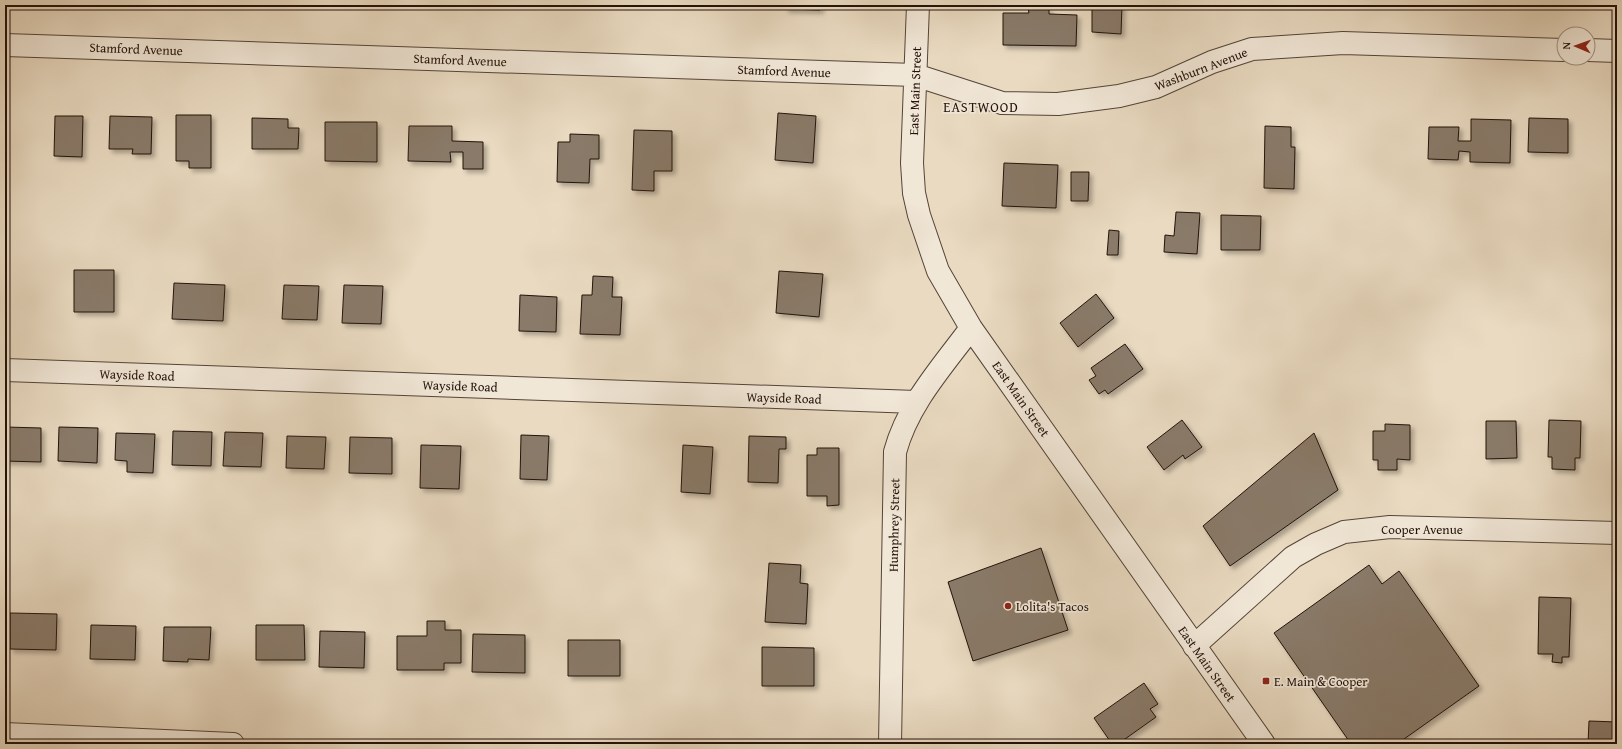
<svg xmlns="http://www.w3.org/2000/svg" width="1622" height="749" viewBox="0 0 1622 749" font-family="'Gentium Book Plus',serif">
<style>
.building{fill:#897a69;stroke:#22120a;filter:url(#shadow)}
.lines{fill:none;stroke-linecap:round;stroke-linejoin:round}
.minor-casing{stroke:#544438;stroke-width:24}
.minor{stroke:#f1e7d7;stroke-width:22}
.poi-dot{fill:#8f2418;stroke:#f1e7d7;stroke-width:1.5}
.labels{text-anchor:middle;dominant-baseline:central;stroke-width:3.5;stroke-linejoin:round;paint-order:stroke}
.street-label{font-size:13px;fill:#22120a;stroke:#f1e7d7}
.poi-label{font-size:13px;fill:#22120a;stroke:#f1e7d7;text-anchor:start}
.neighbourhood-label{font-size:14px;letter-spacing:1px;fill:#22120a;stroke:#f1e7d7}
</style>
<defs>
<filter id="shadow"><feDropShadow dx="3.5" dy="3.5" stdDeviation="2" flood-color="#0004"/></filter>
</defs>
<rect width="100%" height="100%" fill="#e9dac1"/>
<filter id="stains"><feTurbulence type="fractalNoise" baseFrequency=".005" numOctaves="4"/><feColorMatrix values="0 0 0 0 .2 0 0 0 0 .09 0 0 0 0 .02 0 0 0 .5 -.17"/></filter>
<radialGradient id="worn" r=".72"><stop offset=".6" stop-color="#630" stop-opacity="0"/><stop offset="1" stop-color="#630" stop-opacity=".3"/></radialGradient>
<!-- building -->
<path class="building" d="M 785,5 L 821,5 L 820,10 L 785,9 Z
M 1092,5 L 1122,5 L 1121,34 L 1092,32 Z
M 1028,8 L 1049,9 L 1049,14 L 1077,15 L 1076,46 L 1003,45 L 1003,13 L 1029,13 Z
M 778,113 L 816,116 L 813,163 L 775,160 Z
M 176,115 L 211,115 L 211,168 L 189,168 L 189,161 L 176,161 Z
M 55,116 L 83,116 L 82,157 L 54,156 Z
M 110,116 L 152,117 L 151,154 L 132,154 L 133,149 L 109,149 Z
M 252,118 L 288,119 L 288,128 L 299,128 L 298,149 L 252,149 Z
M 1529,118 L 1568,119 L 1568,153 L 1528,152 Z
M 1471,119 L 1511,120 L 1510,163 L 1470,162 L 1470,152 L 1459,151 L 1458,160 L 1428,159 L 1429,127 L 1459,127 L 1458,141 L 1471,141 Z
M 325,122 L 377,122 L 377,162 L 325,161 Z
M 409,126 L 452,126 L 452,141 L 483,142 L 483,169 L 463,169 L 463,152 L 450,152 L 451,162 L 408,161 Z
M 1265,126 L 1291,127 L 1291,147 L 1295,147 L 1294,189 L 1264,188 Z
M 634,130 L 672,131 L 672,171 L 654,171 L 654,191 L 632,190 Z
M 570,134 L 599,135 L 599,159 L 590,159 L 589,183 L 557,182 L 558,142 L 570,142 Z
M 1004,163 L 1058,165 L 1056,208 L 1002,206 Z
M 1071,172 L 1089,172 L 1088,201 L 1071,201 Z
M 1176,212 L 1200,213 L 1197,254 L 1164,252 L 1165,235 L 1174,236 Z
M 1221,215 L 1261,216 L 1260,250 L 1221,250 Z
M 1109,230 L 1119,231 L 1118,255 L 1107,255 Z
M 74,270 L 114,270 L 114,312 L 74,312 Z
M 779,271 L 823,274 L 819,317 L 776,313 Z
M 593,276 L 613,277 L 612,297 L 622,297 L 620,335 L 580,334 L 582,295 L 592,295 Z
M 174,283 L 225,285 L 223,321 L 172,319 Z
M 284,285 L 319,286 L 317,320 L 282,319 Z
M 344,285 L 383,286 L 381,324 L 342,323 Z
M 1096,294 L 1114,318 L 1078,347 L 1060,323 Z
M 520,295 L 557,297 L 556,332 L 519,331 Z
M 1125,344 L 1143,369 L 1108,394 L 1105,390 L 1099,394 L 1089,380 L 1096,376 L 1091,368 Z
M 1615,399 L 1617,399 L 1617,435 L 1613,434 Z
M 1182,420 L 1202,447 L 1185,459 L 1183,455 L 1164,470 L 1147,447 Z
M 1549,420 L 1581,421 L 1580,458 L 1575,458 L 1575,470 L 1552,469 L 1552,457 L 1548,457 Z
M 1486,421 L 1516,421 L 1517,458 L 1486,459 Z
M 1385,424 L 1410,425 L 1410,460 L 1397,459 L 1397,470 L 1378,470 L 1378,460 L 1373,460 L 1373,431 L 1385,431 Z
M 5,427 L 41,428 L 41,462 L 5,461 Z
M 59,427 L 98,428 L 97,463 L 58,461 Z
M 173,431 L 212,432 L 211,466 L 172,465 Z
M 225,432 L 263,433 L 261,467 L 223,466 Z
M 116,433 L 155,434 L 153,473 L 127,472 L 127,461 L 115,460 Z
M 1314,433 L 1338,490 L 1230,566 L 1203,526 Z
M 521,435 L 549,436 L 547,480 L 520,479 Z
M 287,436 L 326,437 L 324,469 L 286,468 Z
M 749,436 L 786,437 L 786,449 L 779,449 L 778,483 L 748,482 Z
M 350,437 L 392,438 L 392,474 L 349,473 Z
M 421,445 L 461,446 L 459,489 L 420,488 Z
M 683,445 L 713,447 L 710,494 L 681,492 Z
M 817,448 L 839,448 L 839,505 L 827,506 L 827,496 L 807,496 L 807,455 L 817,455 Z
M 1041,548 L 1068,630 L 973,661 L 948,582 Z
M 769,563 L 801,565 L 800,583 L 808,584 L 806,624 L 765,622 Z
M 1369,565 L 1382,584 L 1399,571 L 1479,686 L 1397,744 L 1351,744 L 1274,633 Z
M 1539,597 L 1571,598 L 1569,657 L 1562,657 L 1562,663 L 1552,662 L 1553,654 L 1538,654 Z
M 10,613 L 57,614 L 56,650 L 10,649 Z
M 427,621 L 445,621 L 445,630 L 461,630 L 461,663 L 444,663 L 444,670 L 397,670 L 397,636 L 427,636 Z
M 91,625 L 136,626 L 135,660 L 90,659 Z
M 256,625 L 304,625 L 305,660 L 256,660 Z
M 164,627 L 211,627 L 209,660 L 188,659 L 188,662 L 163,661 Z
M 320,631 L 365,632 L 364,668 L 319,667 Z
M 473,634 L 525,635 L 525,673 L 472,672 Z
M 568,640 L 620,640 L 620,676 L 568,676 Z
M 762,647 L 814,648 L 814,686 L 762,686 Z
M 1144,683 L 1158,704 L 1150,709 L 1156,717 L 1118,744 L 1112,744 L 1094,718 Z
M 1589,721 L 1617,722 L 1617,744 L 1588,744 Z"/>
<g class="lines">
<defs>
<path id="minor" d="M 918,5 L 912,163 L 914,193 L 919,215 L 938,271 L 971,328 L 1264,744
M 5,45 L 915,75 L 1002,103 L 1058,104 L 1119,96 L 1156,87 L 1212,62 L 1252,49 L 1343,43 L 1564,50
M 1588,50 L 1617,51
M 5,370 L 916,402
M 1194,646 L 1293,557 L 1316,544 L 1344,532 L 1390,527 L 1617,533
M 5,734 L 233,744
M 890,744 L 895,452 C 908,404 942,367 971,328"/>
</defs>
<!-- minor casing -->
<use href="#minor" class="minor-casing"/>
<!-- minor -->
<use href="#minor" class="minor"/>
</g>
<!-- markers -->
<g class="poi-dot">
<circle cx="1008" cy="606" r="4"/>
<rect x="1262" y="677" width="8" height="8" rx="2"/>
</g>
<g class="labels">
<!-- street labels -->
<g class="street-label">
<text transform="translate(136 49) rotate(2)">Stamford Avenue</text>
<text transform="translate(460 60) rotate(2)">Stamford Avenue</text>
<text transform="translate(1201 69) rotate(-21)">Washburn Avenue</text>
<text transform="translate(784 71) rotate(2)">Stamford Avenue</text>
<text transform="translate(915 91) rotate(-88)">East Main Street</text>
<text transform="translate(137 375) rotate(2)">Wayside Road</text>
<text transform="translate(460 386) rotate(2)">Wayside Road</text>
<text transform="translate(784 398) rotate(2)">Wayside Road</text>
<text transform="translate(1021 399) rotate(55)">East Main Street</text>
<text transform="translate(894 525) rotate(-89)">Humphrey Street</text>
<text x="1422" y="529">Cooper Avenue</text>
<text transform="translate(1207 664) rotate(55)">East Main Street</text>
</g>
<!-- poi labels -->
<g class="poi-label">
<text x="1016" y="606">Lolita's Tacos</text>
<text x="1274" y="681">E. Main &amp; Cooper</text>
</g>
<!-- neighbourhood labels -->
<g class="neighbourhood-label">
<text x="981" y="107">EASTWOOD</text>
</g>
</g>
<!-- margin -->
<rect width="1622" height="749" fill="none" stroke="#e9dac1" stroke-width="20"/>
<rect x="6" y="6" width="1610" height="737" fill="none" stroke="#22120a" stroke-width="2"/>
<rect x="10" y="10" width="1602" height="729" fill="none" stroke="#22120a"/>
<!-- north arrow -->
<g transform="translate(1576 46) rotate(272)"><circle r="19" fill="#f1e7d7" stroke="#9e9285"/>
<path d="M0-3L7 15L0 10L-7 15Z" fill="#8f2418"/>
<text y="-6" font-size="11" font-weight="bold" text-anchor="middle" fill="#22120a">N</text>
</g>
<rect width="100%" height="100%" filter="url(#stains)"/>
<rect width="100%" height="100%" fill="url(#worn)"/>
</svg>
